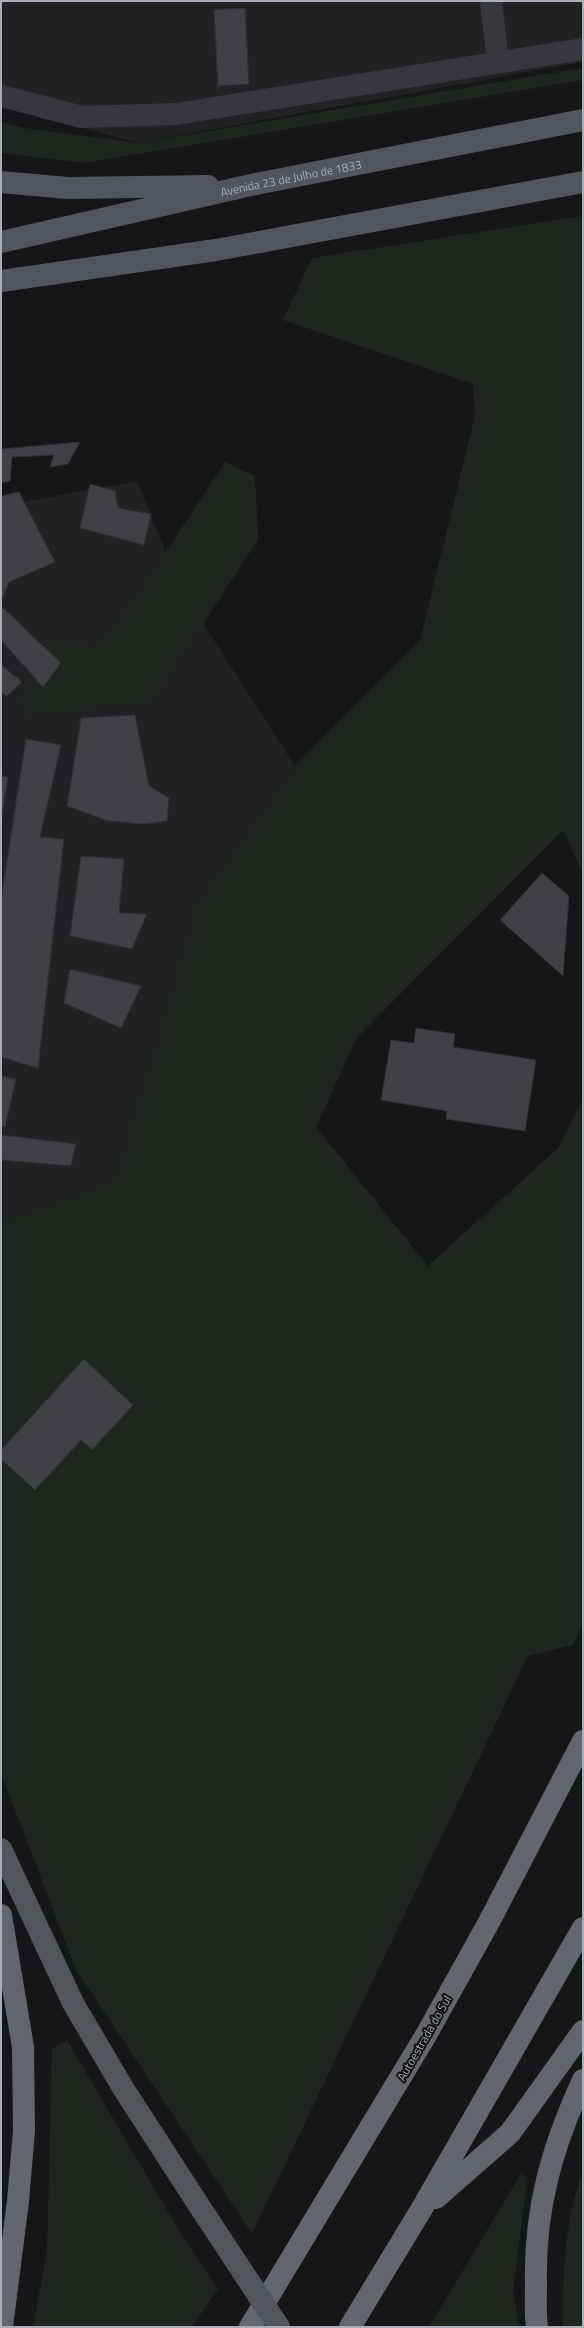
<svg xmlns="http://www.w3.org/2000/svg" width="584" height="2328" viewBox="0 0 584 2328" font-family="'Titillium Web',sans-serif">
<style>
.built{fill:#222225}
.green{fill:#1e261f}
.building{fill:#404145;stroke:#303034}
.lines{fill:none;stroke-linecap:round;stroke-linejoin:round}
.minor{stroke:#37383d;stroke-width:22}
.major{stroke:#53555c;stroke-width:22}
.highway{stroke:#63666e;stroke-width:22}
.major-bridge{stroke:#53555c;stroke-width:22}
.labels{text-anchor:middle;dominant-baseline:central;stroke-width:4;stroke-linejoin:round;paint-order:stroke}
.street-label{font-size:12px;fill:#a8adb8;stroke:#111113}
</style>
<rect width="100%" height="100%" fill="#161618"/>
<!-- built -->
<path class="built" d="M 1,1 L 583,1 L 583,62 L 137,143 L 1,105 Z
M 137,481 L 179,586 L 295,766 L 194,904 L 188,931 L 113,1180 L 1,1222 L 1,506 Z"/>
<!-- green -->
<path class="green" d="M 583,68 L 583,80 L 84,163 L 1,153 L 1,122 L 25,128 L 137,143 Z
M 583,216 L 583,874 L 563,830 L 357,1038 L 316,1127 L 428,1266 L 558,1148 L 583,1098 L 583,1623 L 573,1645 L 528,1656 L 252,2234 L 76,1970 L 1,1773 L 1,1222 L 113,1180 L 188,931 L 194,904 L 295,766 L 420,640 L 475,416 L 473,384 L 283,320 L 312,258 Z
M 225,462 L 255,476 L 258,540 L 153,701 L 24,717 L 19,700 L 51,640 L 97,646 L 144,585 Z
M 67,2040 L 180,2232 L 218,2289 L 192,2327 L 33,2327 L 47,2250 L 52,2049 Z
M 583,2170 L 583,2327 L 563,2327 C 562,2276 565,2218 583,2170 Z
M 522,2172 L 527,2180 L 513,2290 L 519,2327 L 429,2327 Z"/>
<!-- building -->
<path class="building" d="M 245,8 L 249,84 L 218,86 L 214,10 Z
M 80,442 L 68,464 L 50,467 L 54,455 L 12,457 L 10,481 L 1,483 L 1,449 Z
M 90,484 L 115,491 L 118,508 L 151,514 L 144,545 L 80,528 Z
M 19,492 L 55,562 L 9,582 L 1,601 L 1,496 Z
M 1,606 L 61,663 L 43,687 L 1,640 Z
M 1,665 L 22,682 L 7,696 L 1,692 Z
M 135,715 L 149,786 L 169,798 L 167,821 L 144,824 L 108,821 L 67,806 L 81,718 Z
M 26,739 L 61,745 L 40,837 L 64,839 L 38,1068 L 1,1057 L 1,899 Z
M 1,776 L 8,777 L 1,823 Z
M 81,856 L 124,859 L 119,913 L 147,914 L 132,949 L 70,936 Z
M 542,873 L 569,896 L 563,976 L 500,920 Z
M 70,969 L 141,986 L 121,1028 L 64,1003 Z
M 416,1028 L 455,1034 L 453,1047 L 536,1060 L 525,1131 L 446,1119 L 447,1111 L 381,1100 L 391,1040 L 414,1043 Z
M 1,1076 L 16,1079 L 5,1127 L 1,1126 Z
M 1,1135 L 76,1144 L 71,1166 L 1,1160 Z
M 84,1359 L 133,1405 L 92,1450 L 81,1440 L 35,1490 L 1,1459 L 1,1450 Z"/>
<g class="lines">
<!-- minor -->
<path class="minor" d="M 491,1 L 498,62
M 1,96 L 82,117 L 176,114 L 583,49"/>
<!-- major -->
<g class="major">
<path d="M 1,182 L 68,188 L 208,186"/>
<path id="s1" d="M 1,242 L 251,185 L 583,120"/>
<path d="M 1,281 L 216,250 L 583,182"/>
<path d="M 1,1849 L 73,2003 L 123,2088 L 198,2204"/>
</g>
<!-- highway -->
<path class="highway" d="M 1,1915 L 23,2047 L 24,2131 L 18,2201 L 2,2327
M 436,2198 L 510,2133 L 583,2031
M 250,2327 L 426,2035 L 489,1922 L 583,1741
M 350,2327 L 421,2210 L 583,1928
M 537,2327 C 535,2313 536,2298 536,2285 C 534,2210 552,2147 583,2080"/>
<!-- major-bridge -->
<path class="major-bridge" d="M 198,2204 L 279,2327"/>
</g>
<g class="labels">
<!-- street labels -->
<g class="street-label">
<text stroke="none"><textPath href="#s1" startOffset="297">Avenida 23 de Julho de 1833</textPath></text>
<text transform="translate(424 2038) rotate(-60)">Autoestrada do Sul</text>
</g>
</g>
<!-- border -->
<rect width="584" height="2328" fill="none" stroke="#a8adb8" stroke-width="4"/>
</svg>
